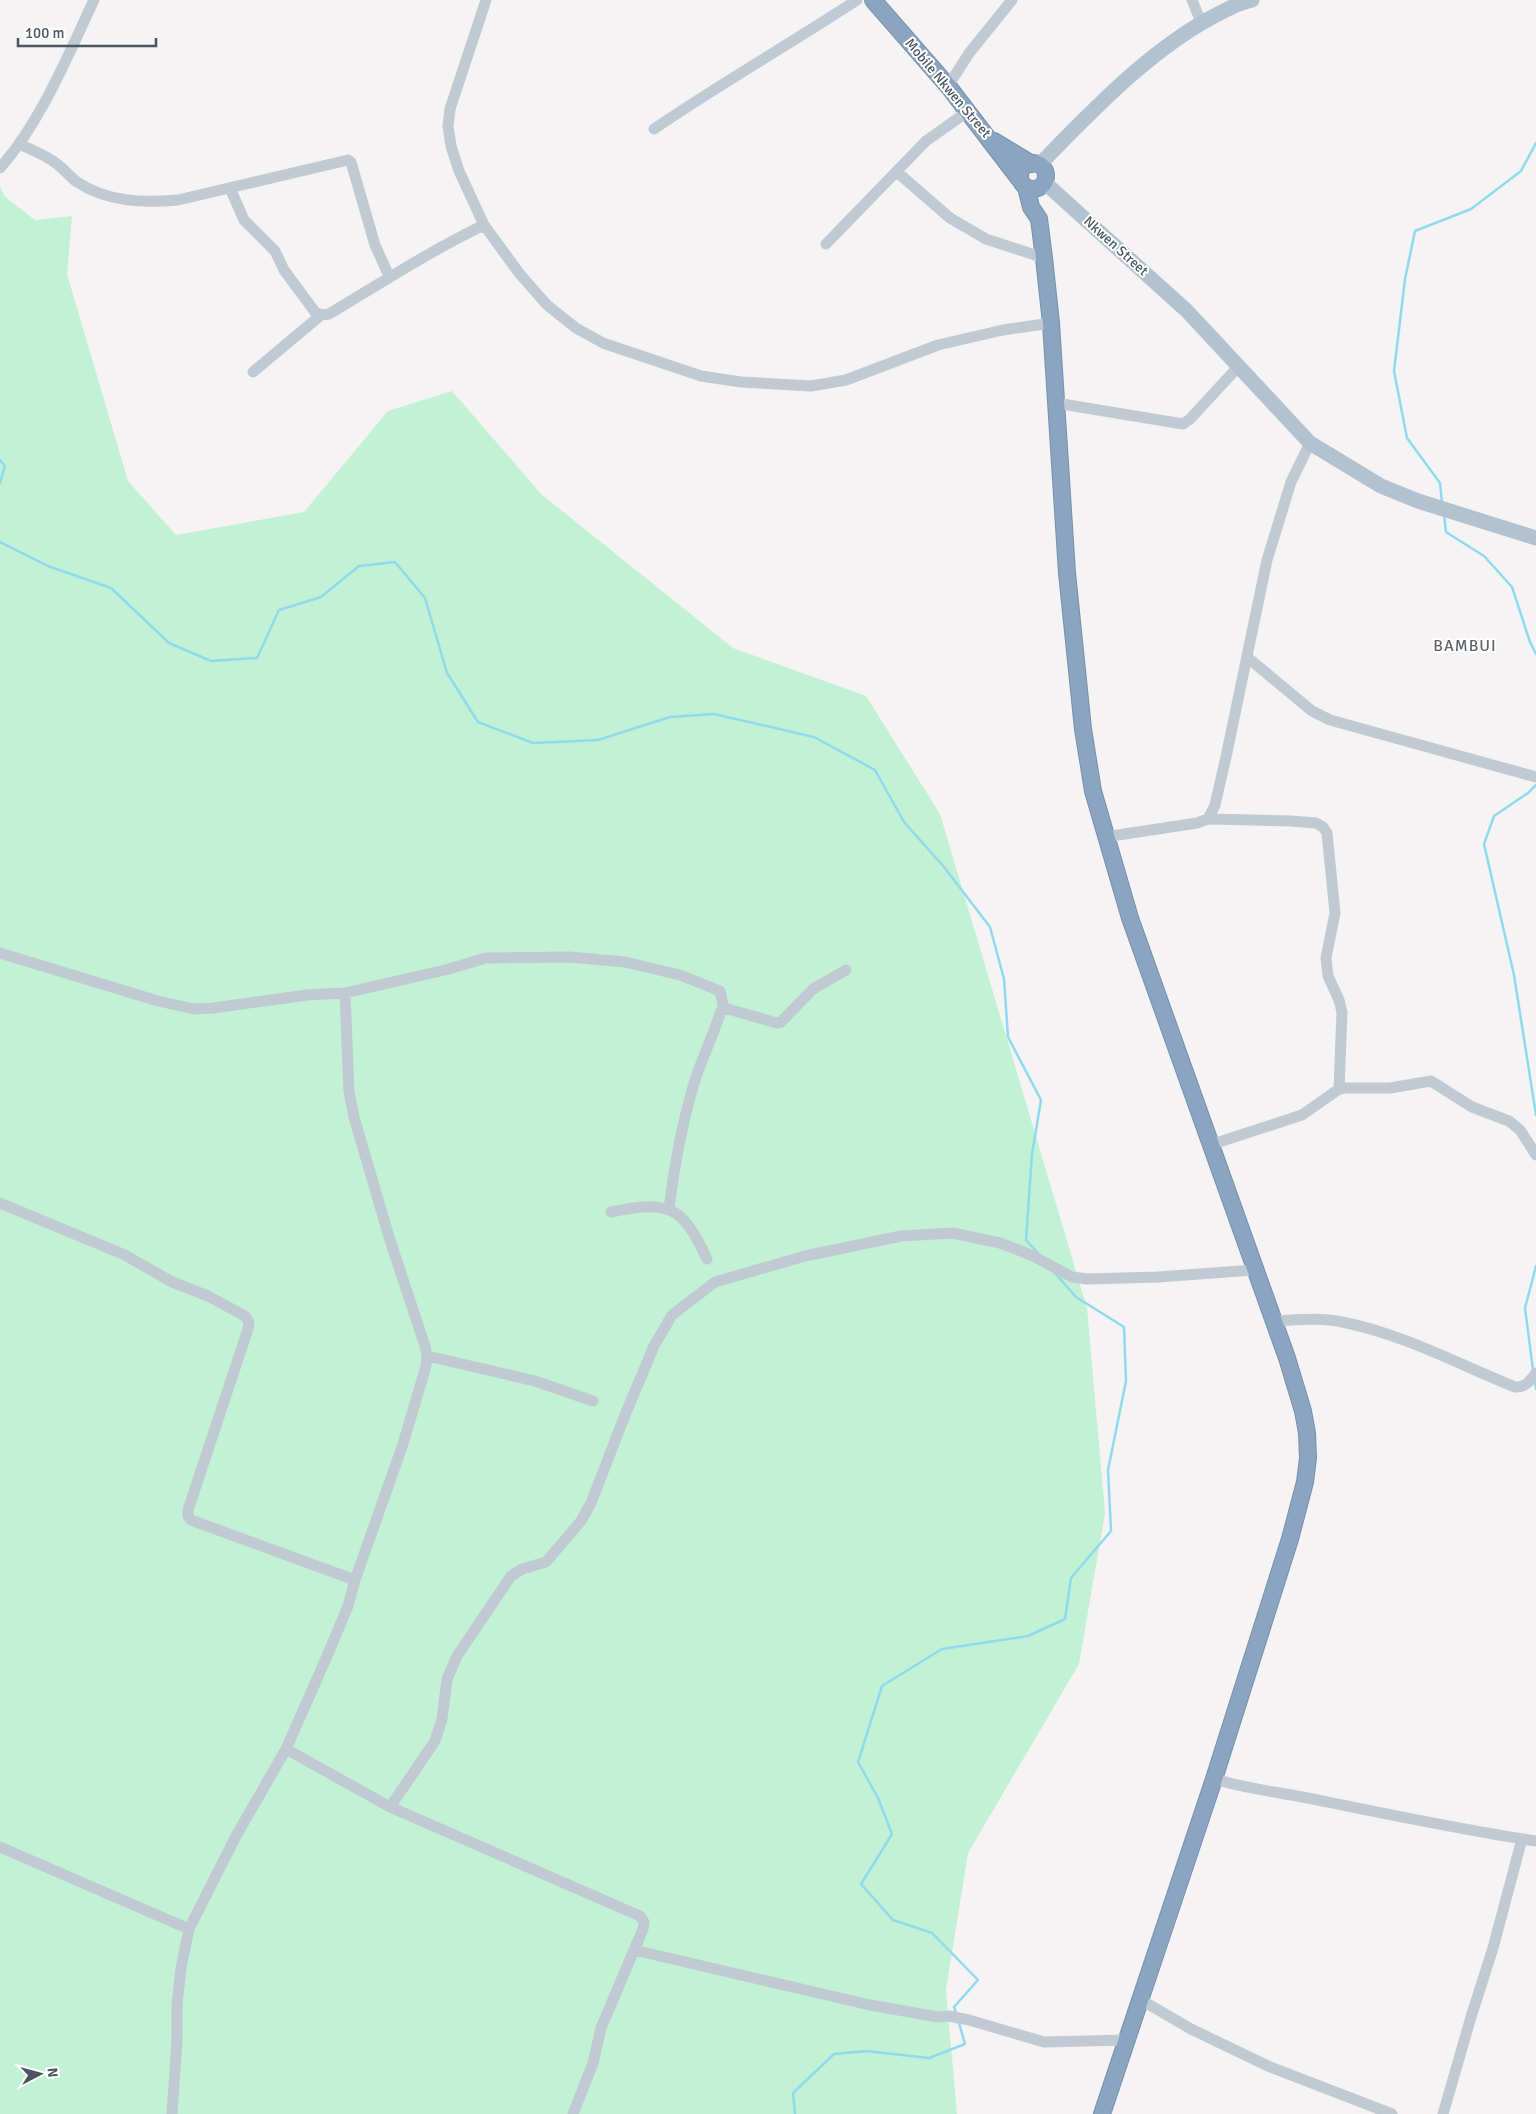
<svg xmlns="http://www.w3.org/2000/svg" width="1536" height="2114" viewBox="0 0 1536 2114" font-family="Signika,sans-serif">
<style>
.green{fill:#c3f1d5}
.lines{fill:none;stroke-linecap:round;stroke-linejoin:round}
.stream{stroke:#90daee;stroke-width:2.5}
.highway-casing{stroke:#7690ad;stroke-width:18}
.minor{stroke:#c1cad2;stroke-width:11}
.major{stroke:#b3c2d1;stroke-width:15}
.highway{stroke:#8ba5c1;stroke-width:16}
.labels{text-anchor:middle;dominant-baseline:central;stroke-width:4;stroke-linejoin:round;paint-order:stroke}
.street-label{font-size:14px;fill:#4a5661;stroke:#fff}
.quarter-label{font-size:16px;letter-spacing:1px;fill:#5f6368;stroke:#fff}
</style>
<rect width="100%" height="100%" fill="#f5f3f3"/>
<!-- green -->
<path class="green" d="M 0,187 L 5,197 L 35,220 L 72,216 L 67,274 L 128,481 L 176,535 L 304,512 L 388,411 L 452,391 L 541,494 L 733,648 L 866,696 L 940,814 L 1087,1308 L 1105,1513 L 1079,1664 L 968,1853 L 946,1990 L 957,2114 L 0,2114 Z"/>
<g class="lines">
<!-- stream -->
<path class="stream" d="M 0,460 L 5,466 L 0,483
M 1442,503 L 1440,483 L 1407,438 L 1394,371 L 1405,279 L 1415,231 L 1471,209 L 1521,171 L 1536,143
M 1444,514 L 1446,532 L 1484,556 L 1512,587 L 1530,642 L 1536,654
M 0,542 L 48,566 L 111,588 L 169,643 L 211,661 L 257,658 L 279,610 L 321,597 L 359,566 L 395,562 L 425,598 L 447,673 L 478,722 L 533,743 L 598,740 L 670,717 L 714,714 L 814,737 L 875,770 L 904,822 L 944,867 L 990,927 L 1004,979 L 1008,1037 L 1041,1100 L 1032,1154 L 1026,1240 L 1038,1253
M 1536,785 L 1528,793 L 1494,816 L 1484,844 L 1514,975 L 1536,1115
M 1533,1370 L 1525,1308 L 1536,1266
M 1535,1381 L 1536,1389
M 956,2013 L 954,2007 L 978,1980 L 932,1933 L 893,1920 L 861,1884 L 892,1834 L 878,1798 L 858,1762 L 882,1686 L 942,1649 L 1028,1636 L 1065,1619 L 1071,1578 L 1111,1531 L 1108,1470 L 1126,1381 L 1124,1327 L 1076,1297 L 1055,1273
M 795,2114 L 793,2093 L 834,2054 L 866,2051 L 929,2058 L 965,2044 L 959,2023"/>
<defs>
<path id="highway" d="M 873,0 L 948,86 L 1020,180
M 994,141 L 1032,164
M1020 176a13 13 0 1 1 26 0a13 13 0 1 1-26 0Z
M 1026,187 L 1031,207 L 1039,219 L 1044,258 L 1051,323 L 1067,573 L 1083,729 L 1093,791 L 1130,918 L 1287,1358 L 1303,1411 L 1307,1433 L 1308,1458 L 1305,1482 L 1290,1539 L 1214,1779 L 1102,2114"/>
</defs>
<!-- highway casing -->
<use href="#highway" class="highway-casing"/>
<!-- minor -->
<path class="minor" d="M 486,0 L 450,109 L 448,126 L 451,146 L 459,171 L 484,225 L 519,273 L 547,305 L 576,328 L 603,343 L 701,376 L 741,382 L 811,386 L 846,380 L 938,345 L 1003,330 L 1051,323
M 1192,0 L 1201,22
M 948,86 L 970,52 L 1012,0
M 654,129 C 720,84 790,44 857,0
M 19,144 C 32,150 46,155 57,164 C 64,169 70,177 77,182 C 107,202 143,203 178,200 L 348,160 L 351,162 L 375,245 L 389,276
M 0,168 C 41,122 68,55 94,0
M 897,172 L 950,218 L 986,239 L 1044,258
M 230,188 L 244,220 L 275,251 L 284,270 L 315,312 L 321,315
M 826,244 L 926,141 L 967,112
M 253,372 L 321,315 L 329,314 C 381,283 430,251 484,225
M 1056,403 L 1183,424 L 1190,419 L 1239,366
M 1247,657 L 1312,711 L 1330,720 L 1536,777
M 1208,819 L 1291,821 L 1316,823 L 1323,827 L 1327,833 L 1335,913 L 1326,958 L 1328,976 L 1339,1000 L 1342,1012 L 1339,1089
M 1105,837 L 1197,823 L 1208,819 L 1215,805 L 1226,757 L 1267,560 L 1291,482 L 1310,443
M 0,953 L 158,1001 L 194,1009 L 213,1008 L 307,995 L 345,993 L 445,970 L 486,958 L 569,957 L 625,962 L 680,975 L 720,991 L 724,1009
M 1210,1145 L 1302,1115 L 1339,1089 L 1345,1088 L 1390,1088 L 1431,1081 L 1472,1107 L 1509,1121 L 1520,1130 L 1536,1155
M 0,1203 L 125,1255 L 172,1282 L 208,1296 L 245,1316 L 249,1322 L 248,1329 L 188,1510 L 188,1516 L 191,1520 L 355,1580
M 669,1209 C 674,1166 682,1124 694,1083 C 702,1059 713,1035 721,1011 L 728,1009 L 777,1023 L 781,1022 L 813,989 L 846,970
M 611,1212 C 669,1200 682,1205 707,1259
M 1273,1321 C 1296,1320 1320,1317 1342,1322 C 1403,1334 1458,1364 1515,1387 C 1525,1388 1530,1381 1536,1373
M 427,1356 L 535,1381 L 593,1401
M 286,1749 L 390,1807 L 640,1916 L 644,1922 L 643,1929 L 601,2028 L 593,2063 L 573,2114
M 1214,1779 C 1248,1789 1283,1793 1318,1800 C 1391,1815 1463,1830 1536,1841
M 390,1807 L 435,1741 L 442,1719 L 447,1679 L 457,1656 L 511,1576 L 522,1569 L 546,1562 L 581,1521 L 591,1503 L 625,1415 L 654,1346 L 672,1315 L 715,1282 L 805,1256 L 901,1236 L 953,1233 L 1000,1243 L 1031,1255 L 1072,1277 L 1087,1279 L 1158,1277 L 1254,1270
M 0,1847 L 189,1929
M 634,1950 L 870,2005 L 938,2017 L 949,2016 L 969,2020 L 1044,2042 L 1127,2040
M 1141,2000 L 1191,2029 L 1268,2066 L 1392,2114
M 172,2114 L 177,2040 L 177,2005 L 181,1968 L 189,1929 L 236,1836 L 286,1749 L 328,1654 L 348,1606 L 355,1580 L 403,1444 L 426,1366 L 427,1356 L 425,1346 L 389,1237 L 354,1117 L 349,1092 L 345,993
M 1443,2114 L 1471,2017 L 1493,1948 L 1522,1839"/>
<!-- major -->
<path class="major" d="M 1039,165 C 1092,111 1152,47 1220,13 C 1231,7 1241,2 1252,0
M 1044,182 L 1187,311 L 1310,443 L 1381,486 L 1418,501 L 1536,538"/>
<!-- highway -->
<use href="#highway" class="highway"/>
</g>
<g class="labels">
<!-- street labels -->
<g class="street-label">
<text transform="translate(948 88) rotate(50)">Mobile Nkwen Street</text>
<text transform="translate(1116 246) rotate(42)">Nkwen Street</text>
</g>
<!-- quarter labels -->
<g class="quarter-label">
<text x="1465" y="646">BAMBUI</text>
</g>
</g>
<!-- north arrow -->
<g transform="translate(40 2074) rotate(84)" stroke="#ffffff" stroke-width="4" paint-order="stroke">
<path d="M0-4L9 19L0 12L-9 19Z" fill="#4a5661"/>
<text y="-8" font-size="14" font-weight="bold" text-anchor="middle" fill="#4a5661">N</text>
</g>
<!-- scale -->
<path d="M18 38v8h138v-8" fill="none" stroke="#4a5661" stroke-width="2.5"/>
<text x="25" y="38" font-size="15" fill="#4a5661" stroke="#ffffff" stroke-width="4" paint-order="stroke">100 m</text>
</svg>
